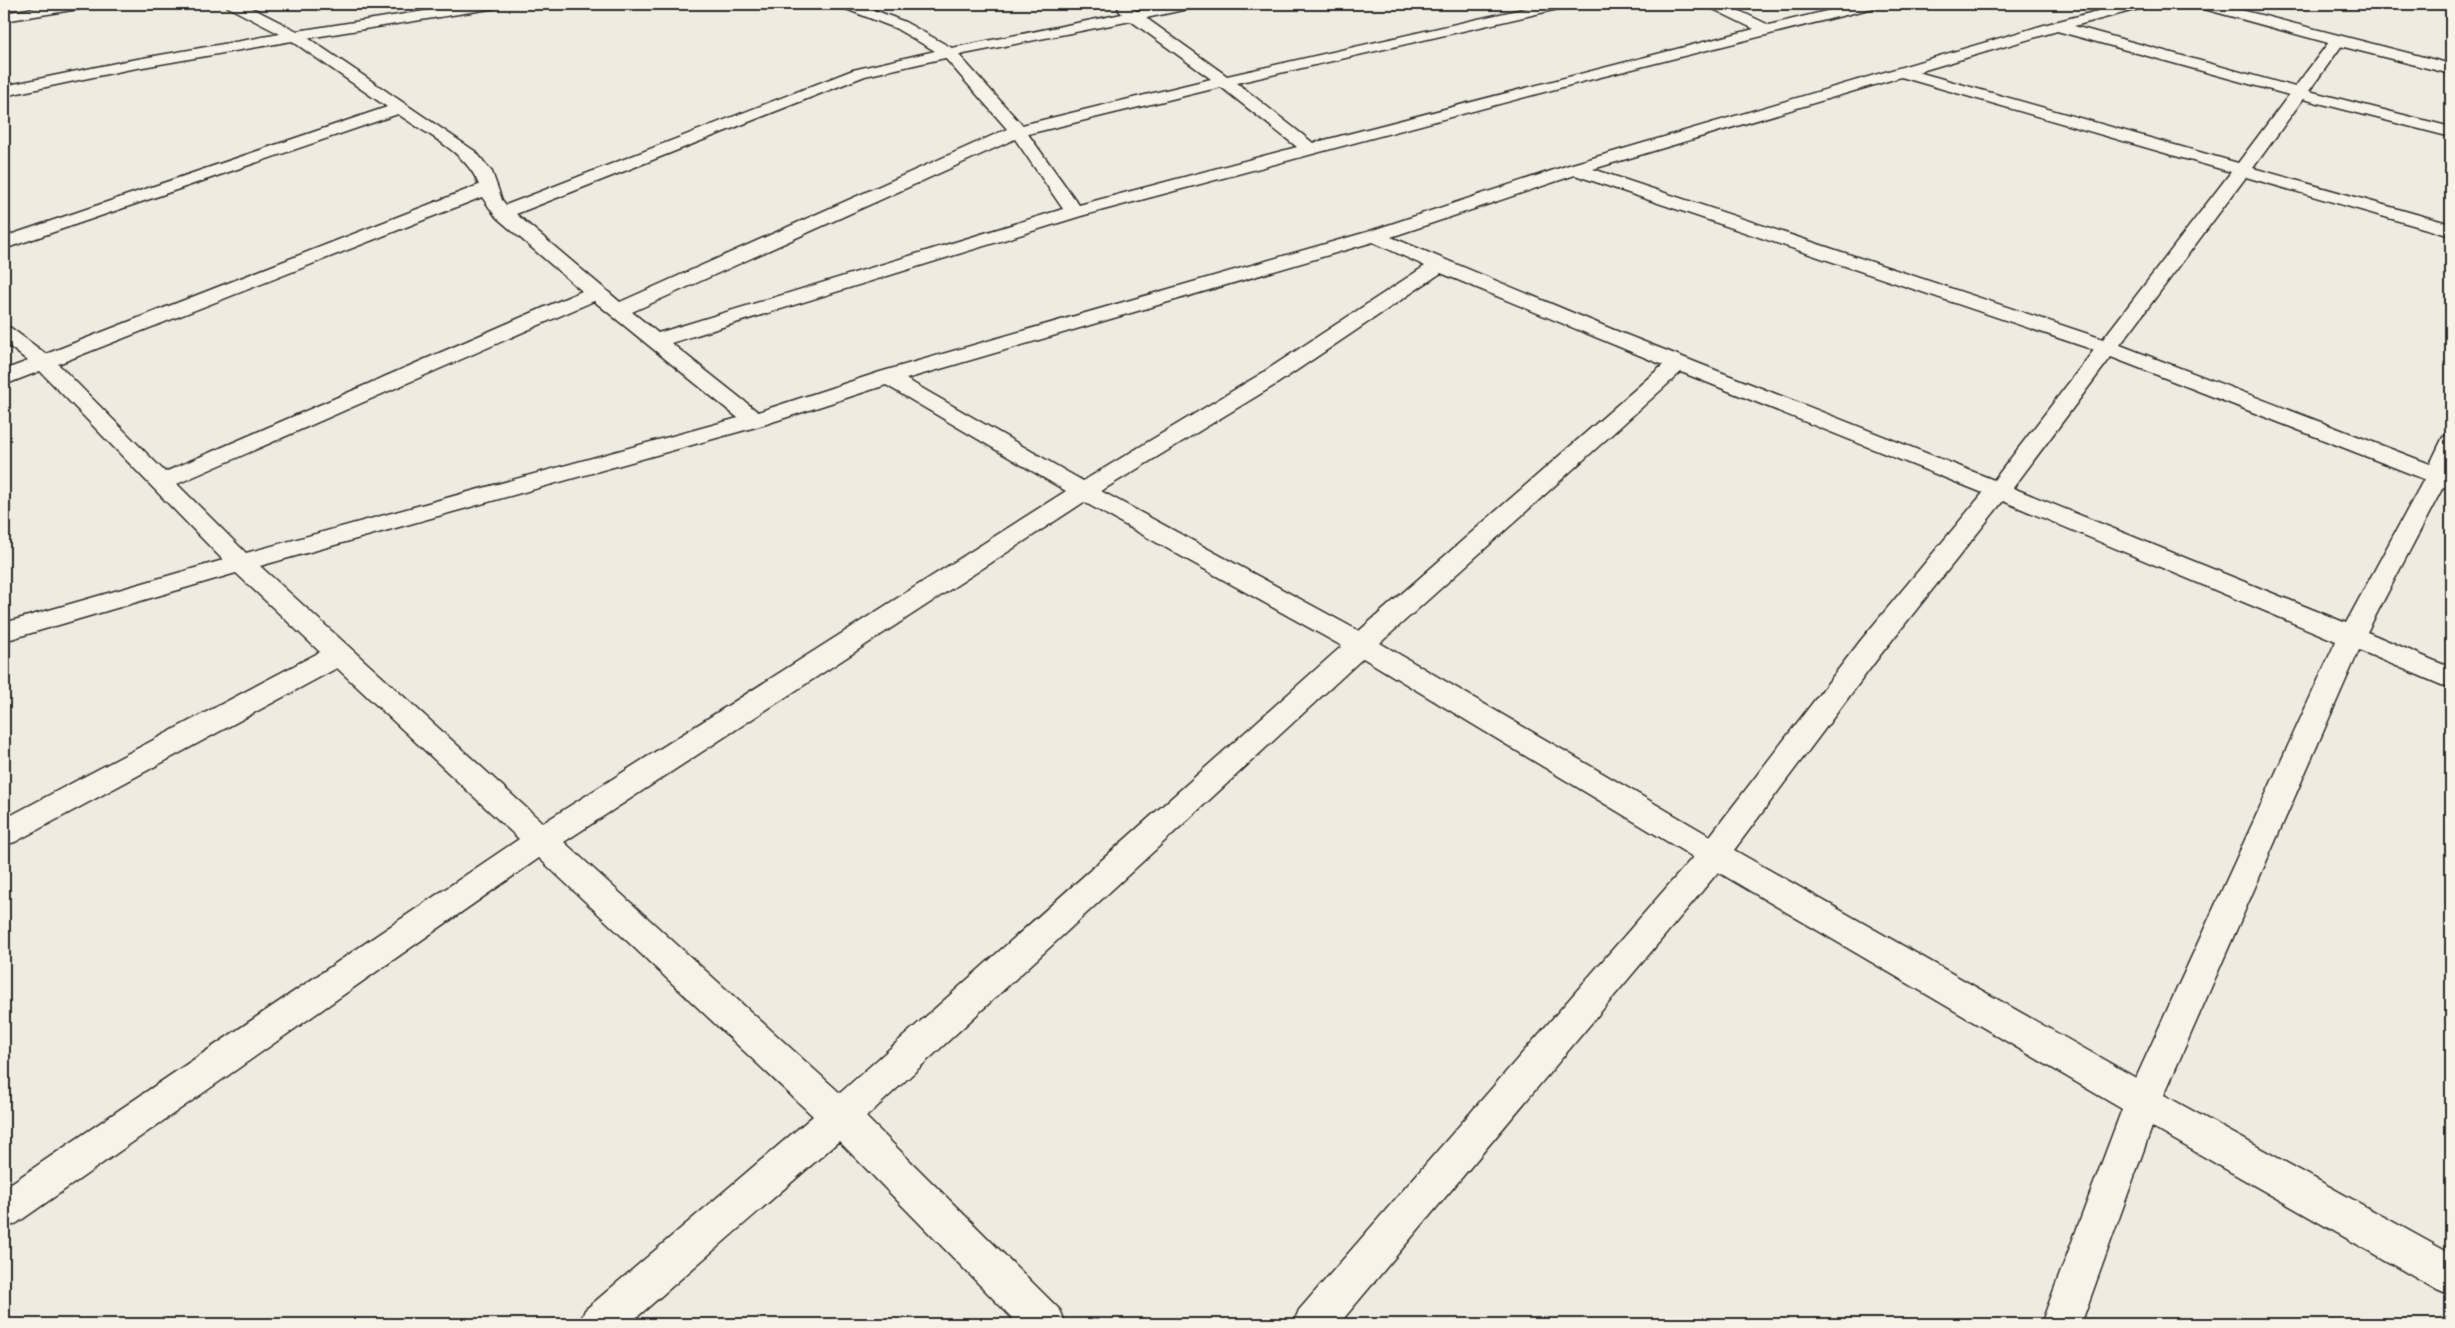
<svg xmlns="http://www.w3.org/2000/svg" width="2455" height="1328" viewBox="0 0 2455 1328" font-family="Caveat,sans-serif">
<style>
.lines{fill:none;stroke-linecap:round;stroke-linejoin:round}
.street-casing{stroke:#2b2b2b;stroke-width:3}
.secondary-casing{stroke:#2b2b2b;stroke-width:3}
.street{fill:#f7f3e8;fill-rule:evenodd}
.secondary{fill:#f7f3e8;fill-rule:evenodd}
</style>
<rect width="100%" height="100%" fill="#efebe0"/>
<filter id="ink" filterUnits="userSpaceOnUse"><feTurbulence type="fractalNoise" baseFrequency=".02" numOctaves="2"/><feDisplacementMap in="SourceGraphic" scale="10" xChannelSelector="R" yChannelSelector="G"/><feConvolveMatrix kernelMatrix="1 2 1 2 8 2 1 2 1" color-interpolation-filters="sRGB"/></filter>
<g filter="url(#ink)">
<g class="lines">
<defs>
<path id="street" d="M 59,4 L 92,4 L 85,8 L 4,21 L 4,13 Z
M 226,4 L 244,4 L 297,31 L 469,4 L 503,4 L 496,8 L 308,38 L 476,152 L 492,172 L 502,200 L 506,205 L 853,70 L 935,51 L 895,28 L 841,7 L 839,4 L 859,4 L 905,22 L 952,48 L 1122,14 L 1118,9 L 1125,5 L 1137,11 L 1171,4 L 1199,4 L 1197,7 L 1146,18 L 1227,76 L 1544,4 L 1569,4 L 1562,8 L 1237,83 L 1313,143 L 1754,29 L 1709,7 L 1707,4 L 1725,4 L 1769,25 L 1855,4 L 1879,4 L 1877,7 L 1589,80 L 1081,216 L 671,343 L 758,412 L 880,372 L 1367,232 L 1569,165 L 2051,23 L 2125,4 L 2148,4 L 2146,7 L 2074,26 L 2295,87 L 2332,38 L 2342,38 L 2345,41 L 2309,91 L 2451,127 L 2451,137 L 2303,99 L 2253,168 L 2451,224 L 2451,236 L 2246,177 L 2120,345 L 2430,464 L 2443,437 L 2451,435 L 2451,488 L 2443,487 L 2367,632 L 2451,668 L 2451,689 L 2359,650 L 2164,1095 L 2451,1254 L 2451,1296 L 2437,1290 L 2152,1127 L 2081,1324 L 2041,1324 L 2122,1109 L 1718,872 L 1339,1324 L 1293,1324 L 1299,1310 L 1693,857 L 1363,658 L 866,1117 L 1060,1310 L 1066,1324 L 1018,1324 L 839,1141 L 629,1324 L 579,1324 L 585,1310 L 813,1116 L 539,858 L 17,1223 L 4,1229 L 4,1188 L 519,839 L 337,668 L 15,842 L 4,845 L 4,819 L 320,652 L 236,573 L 4,641 L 4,623 L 223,560 L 40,371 L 4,385 L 4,370 L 28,361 L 4,342 L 4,326 L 11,328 L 46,354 L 479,185 C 467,152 426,134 398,114 L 4,249 L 4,237 L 387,107 L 292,41 L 126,70 L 4,96 L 4,86 L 126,61 L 280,34 L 228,7 ZM 1131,21 L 1211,79 L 1022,125 L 959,55 ZM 2057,31 L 2289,95 L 2238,163 L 1918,72 ZM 945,58 L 1007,129 L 620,302 L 516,214 L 865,76 ZM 1901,77 L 2231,172 L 2103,339 L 1593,169 ZM 1221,87 L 1297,147 L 1079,205 L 1028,134 ZM 1015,139 L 1063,209 L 658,333 L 632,312 ZM 1575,175 L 2094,350 L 1994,480 L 1614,330 L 1391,237 ZM 482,197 L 496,217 L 582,291 L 165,472 L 58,364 ZM 1373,242 L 1425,266 L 1259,375 L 1083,481 L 906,379 ZM 1441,273 L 1663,365 L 1359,631 L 1101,491 L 1275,385 ZM 594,301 L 738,418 L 246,553 L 177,484 ZM 2111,357 L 2424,479 L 2346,623 L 2013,488 ZM 1681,372 L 1983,493 L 1861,640 L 1710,836 L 1380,643 ZM 886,385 L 1066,491 L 543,823 L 260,566 L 763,425 ZM 2003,501 L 2336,641 L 2136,1078 L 1734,850 L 1881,654 ZM 1084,502 L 1342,646 L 840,1093 L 564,842 Z
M 2440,4 L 2451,4 L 2451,9 L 2442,7 Z"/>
<path id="secondary" d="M 2195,4 L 2218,4 L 2451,64 L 2451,74 L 2332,44 L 2197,7 Z"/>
</defs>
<!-- street casing -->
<use href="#street" class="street-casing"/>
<!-- secondary casing -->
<use href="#secondary" class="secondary-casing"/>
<!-- street -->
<use href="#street" class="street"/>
<!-- secondary -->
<use href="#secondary" class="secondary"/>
</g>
</g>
<!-- margin -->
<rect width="2455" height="1328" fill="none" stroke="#f7f3e8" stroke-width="20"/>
<rect x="10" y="10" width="2435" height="1308" fill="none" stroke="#2b2b2b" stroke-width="2" filter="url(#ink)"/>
</svg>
